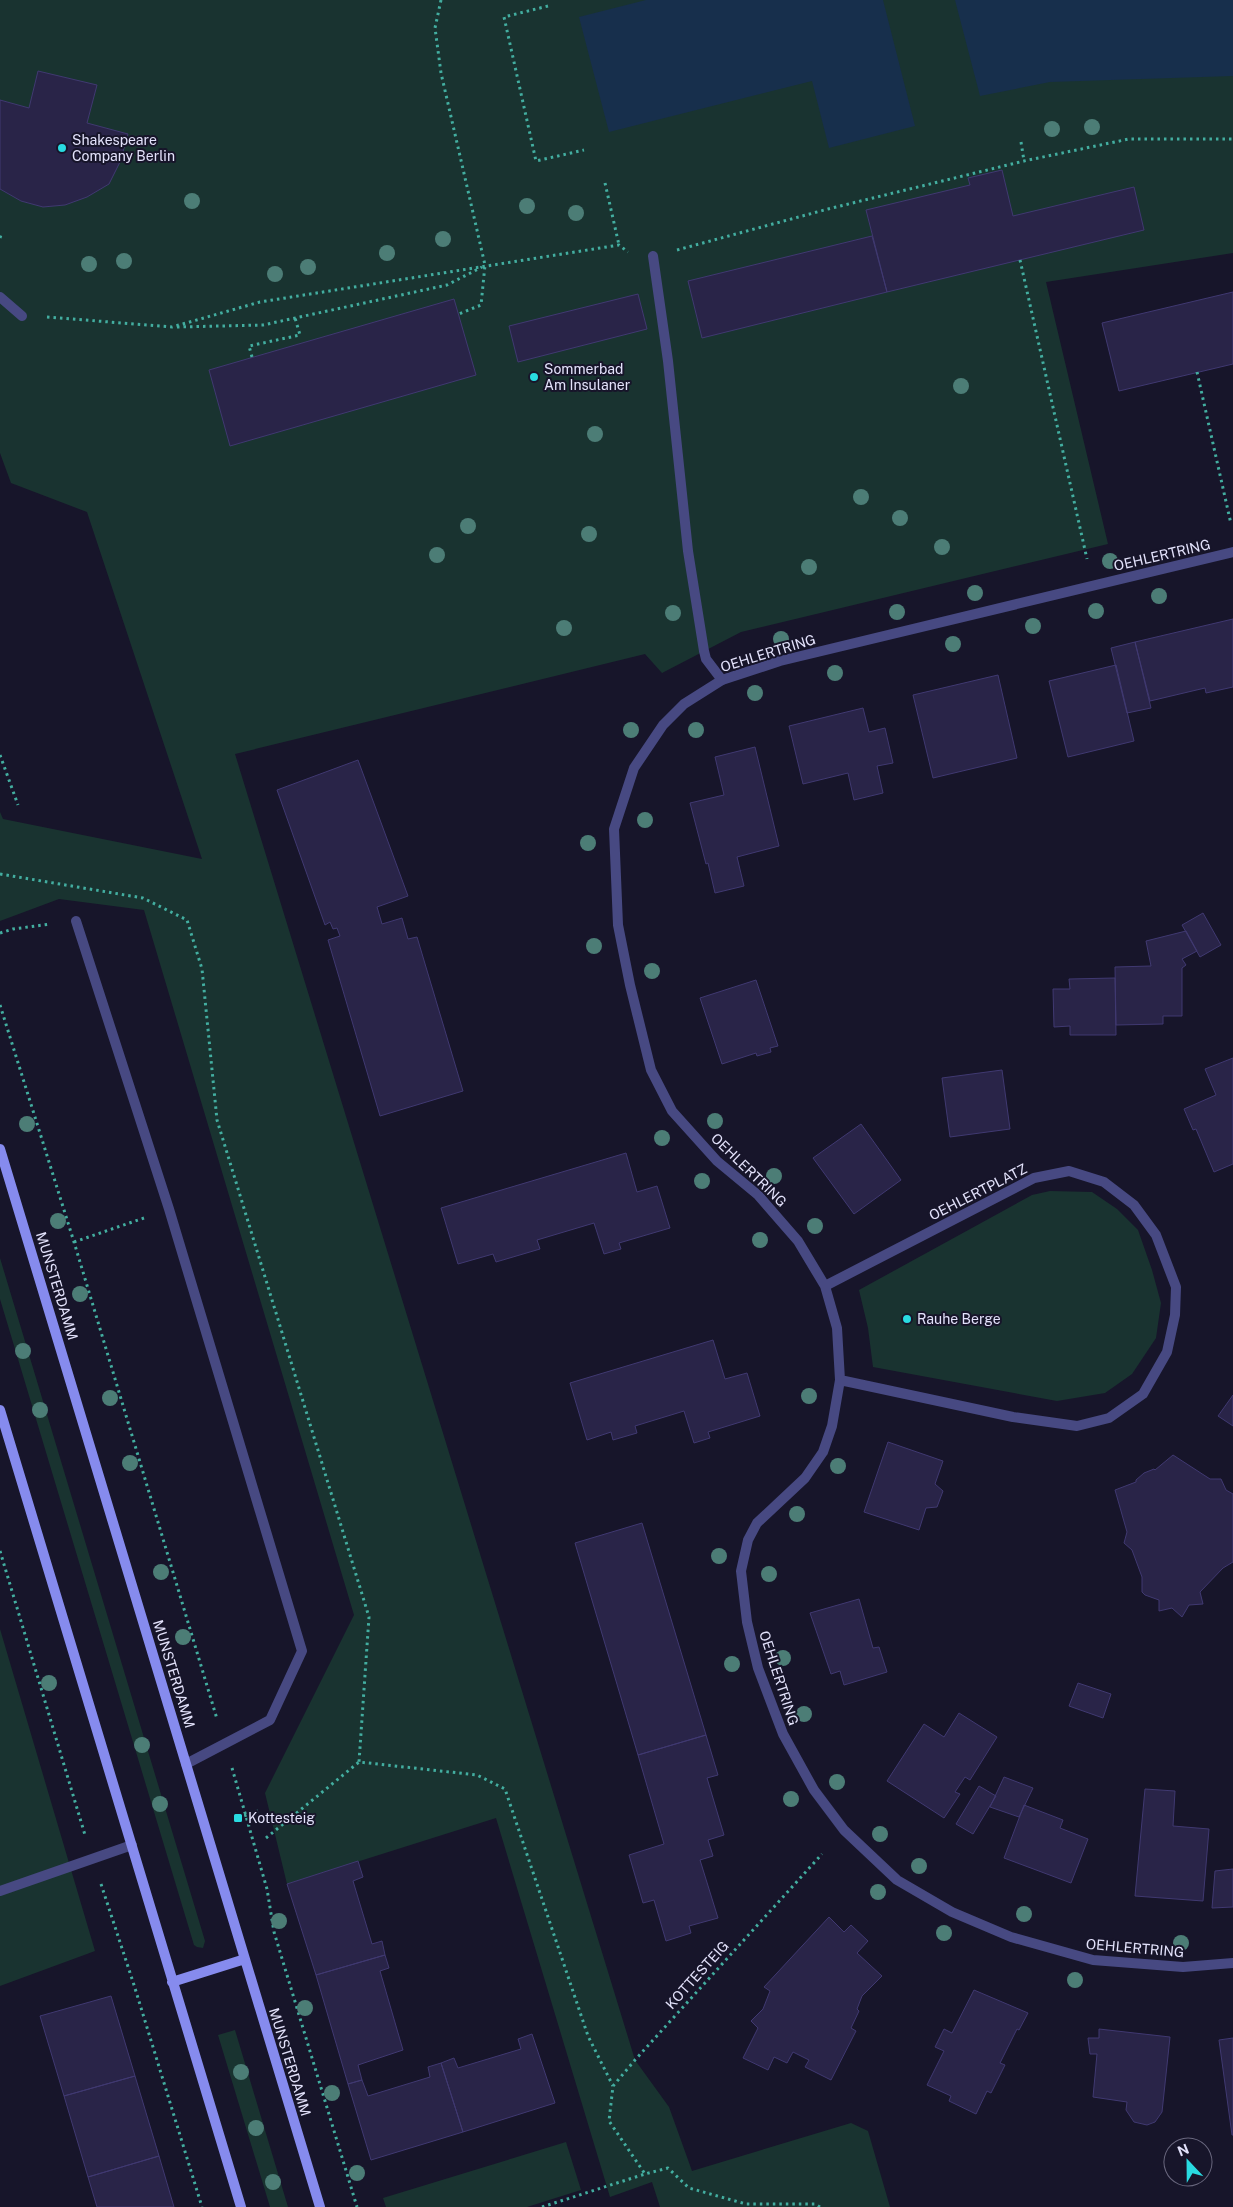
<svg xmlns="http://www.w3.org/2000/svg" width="1233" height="2207" viewBox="0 0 1233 2207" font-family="'Public Sans',sans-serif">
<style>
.green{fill:#193330}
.water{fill:#172f4c}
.building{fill:#292448;stroke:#403971}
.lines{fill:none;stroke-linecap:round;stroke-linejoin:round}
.path{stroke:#43aea0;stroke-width:3;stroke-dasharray:2.5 4;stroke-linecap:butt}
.service{stroke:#474982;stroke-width:10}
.minor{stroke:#474982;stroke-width:10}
.secondary{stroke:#868bee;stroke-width:10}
.tree{fill:#4c7d76}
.poi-dot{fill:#29dbe1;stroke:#17152a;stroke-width:2}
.labels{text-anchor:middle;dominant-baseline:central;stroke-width:4;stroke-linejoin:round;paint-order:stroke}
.poi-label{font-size:14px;fill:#e3e2fb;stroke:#17152a;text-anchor:start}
.street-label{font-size:14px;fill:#e3e2fb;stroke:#17152a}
</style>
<rect width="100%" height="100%" fill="#17152a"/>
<!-- green -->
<path class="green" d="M 0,0 L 1233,0 L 1233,253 L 1046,282 L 1108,544 L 741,632 L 662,673 L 645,654 L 235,754 L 635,2060 L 669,2107 L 692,2171 L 851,2123 L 868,2131 L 890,2207 L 660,2207 L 652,2182 L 610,2197 L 496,1818 L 287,1884 L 265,1793 L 354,1615 L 144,910 L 59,899 L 0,921 L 0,812 L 3,819 L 202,859 L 87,512 L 11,483 L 0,453 Z
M 1050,1191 L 1092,1192 L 1117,1209 L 1138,1230 L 1152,1270 L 1161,1303 L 1156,1338 L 1132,1374 L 1105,1393 L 1057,1401 L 873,1367 L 868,1328 L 859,1290 L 1032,1195 Z
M 0,1258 L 205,1941 L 203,1948 L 197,1947 L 194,1945 L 0,1299 Z
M 0,1629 L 95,1951 L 0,1986 Z
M 235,2030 L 288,2207 L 270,2207 L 218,2035 Z
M 566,2142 L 581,2190 L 527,2207 L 386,2207 L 383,2198 Z"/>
<!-- water -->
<path class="water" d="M 646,0 L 883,0 L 915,126 L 829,148 L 812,81 L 609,132 L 579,17 Z
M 955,0 L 1233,0 L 1233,76 L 1050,82 L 980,96 Z"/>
<!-- building -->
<path class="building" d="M 38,71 L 97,85 L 87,123 L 128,134 L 120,162 L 109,184 L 87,197 L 65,205 L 43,207 L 21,201 L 0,189 L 0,100 L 29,108 Z
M 1002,170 L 1013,216 L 1134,187 L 1144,230 L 887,292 L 866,210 L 970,185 L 968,178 Z
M 872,236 L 887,292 L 702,338 L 688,281 Z
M 1233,292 L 1233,364 L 1119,391 L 1102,323 Z
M 638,294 L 647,329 L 518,362 L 509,326 Z
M 454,299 L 476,375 L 230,446 L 209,370 Z
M 1233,619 L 1233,687 L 1206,693 L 1205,688 L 1150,701 L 1135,642 Z
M 1135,642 L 1151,708 L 1127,713 L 1111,648 Z
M 1116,665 L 1134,741 L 1068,757 L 1049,681 Z
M 998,675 L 1017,758 L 933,778 L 913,695 Z
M 863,708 L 869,732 L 885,728 L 893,763 L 877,766 L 883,793 L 854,800 L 848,773 L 803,784 L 789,726 Z
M 755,747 L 779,846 L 737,857 L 744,886 L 715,893 L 708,863 L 706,864 L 690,803 L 724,795 L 715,757 Z
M 358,760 L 408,896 L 377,907 L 382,924 L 402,918 L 408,939 L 417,937 L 463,1091 L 380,1116 L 328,940 L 340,936 L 337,928 L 333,929 L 330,922 L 325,925 L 277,790 Z
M 1203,913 L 1221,945 L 1200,957 L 1182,925 Z
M 1186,931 L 1197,951 L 1182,959 L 1186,965 L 1182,968 L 1182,1016 L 1163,1016 L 1163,1024 L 1116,1025 L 1115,967 L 1151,966 L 1146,941 Z
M 1115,978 L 1116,1035 L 1070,1035 L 1070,1026 L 1054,1027 L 1053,989 L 1070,989 L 1069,979 Z
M 756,980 L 778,1046 L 770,1048 L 771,1052 L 757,1056 L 756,1053 L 722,1064 L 700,998 Z
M 1233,1058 L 1233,1164 L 1214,1172 L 1196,1129 L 1193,1130 L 1184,1109 L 1216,1095 L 1205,1069 Z
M 1002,1070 L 1010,1129 L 950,1137 L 942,1078 Z
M 861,1124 L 901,1180 L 854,1214 L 813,1158 Z
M 626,1153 L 637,1192 L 657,1186 L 670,1228 L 619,1243 L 621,1249 L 604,1254 L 594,1223 L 537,1240 L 540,1249 L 496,1262 L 493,1254 L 458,1264 L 441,1208 Z
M 713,1340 L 725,1379 L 747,1373 L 760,1416 L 708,1432 L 710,1438 L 694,1443 L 684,1411 L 635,1426 L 637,1433 L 613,1440 L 611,1432 L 587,1440 L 570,1383 Z
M 1233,1395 L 1233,1426 L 1218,1416 Z
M 888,1442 L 943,1461 L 935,1484 L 943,1491 L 937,1507 L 926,1508 L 919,1530 L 864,1512 Z
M 1173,1455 L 1210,1479 L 1221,1479 L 1226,1490 L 1233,1494 L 1233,1562 L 1223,1568 L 1200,1592 L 1203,1604 L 1189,1605 L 1182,1617 L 1172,1608 L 1159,1611 L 1159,1600 L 1145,1595 L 1142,1592 L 1142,1577 L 1132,1550 L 1124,1543 L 1127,1532 L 1115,1490 L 1136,1482 L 1136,1480 L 1144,1473 L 1154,1469 L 1155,1470 Z
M 642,1523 L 706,1735 L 638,1755 L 575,1543 Z
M 859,1599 L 873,1648 L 879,1647 L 887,1672 L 844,1685 L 840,1671 L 831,1674 L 810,1613 Z
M 1078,1683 L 1111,1694 L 1103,1718 L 1069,1706 Z
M 959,1713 L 997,1737 L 970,1780 L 965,1777 L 955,1792 L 960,1794 L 944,1818 L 887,1781 L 924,1724 L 944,1737 Z
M 706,1735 L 718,1775 L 707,1778 L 724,1835 L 708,1840 L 713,1856 L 700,1860 L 718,1918 L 689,1926 L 691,1933 L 666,1941 L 654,1900 L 643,1903 L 629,1855 L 664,1844 L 638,1755 Z
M 1004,1777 L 1033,1788 L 1019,1817 L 990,1807 Z
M 979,1786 L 996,1796 L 973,1834 L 956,1824 Z
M 1145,1789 L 1175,1791 L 1173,1826 L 1209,1829 L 1203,1901 L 1135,1896 Z
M 1024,1805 L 1063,1820 L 1060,1828 L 1088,1839 L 1071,1883 L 1004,1858 Z
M 358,1861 L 363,1877 L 353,1881 L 372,1944 L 382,1941 L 385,1955 L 316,1975 L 287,1884 Z
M 1233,1869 L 1233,1907 L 1212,1908 L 1215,1871 Z
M 829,1917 L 844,1932 L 851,1925 L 868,1941 L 857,1953 L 882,1976 L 862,1996 L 857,2009 L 859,2011 L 851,2028 L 856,2031 L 831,2080 L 805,2067 L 809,2060 L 793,2052 L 787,2063 L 774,2057 L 768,2070 L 743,2058 L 758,2028 L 751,2021 L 763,2009 L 770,1991 L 764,1987 Z
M 385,1955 L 389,1968 L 380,1971 L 403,2050 L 358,2065 L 362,2080 L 348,2084 L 316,1975 Z
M 974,1990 L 1028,2013 L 1019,2030 L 1017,2029 L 1000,2063 L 1005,2065 L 991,2093 L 987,2091 L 976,2114 L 949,2101 L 951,2096 L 927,2085 L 944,2051 L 935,2047 L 944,2029 L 952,2033 Z
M 111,1996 L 135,2076 L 64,2096 L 40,2016 Z
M 1099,2029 L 1170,2037 L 1162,2112 L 1155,2122 L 1147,2125 L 1134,2122 L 1126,2110 L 1127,2102 L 1093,2097 L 1097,2054 L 1090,2054 L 1088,2038 L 1099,2038 Z
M 532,2034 L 555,2103 L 463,2132 L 441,2063 L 454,2058 L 458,2068 L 521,2049 L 518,2039 Z
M 1233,2038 L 1233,2135 L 1232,2135 L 1219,2040 Z
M 441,2063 L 463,2132 L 371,2160 L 348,2084 L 362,2080 L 368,2096 L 430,2077 L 428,2067 Z
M 135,2076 L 159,2156 L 88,2177 L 64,2096 Z
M 159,2156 L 174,2207 L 97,2207 L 88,2177 Z"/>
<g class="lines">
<!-- path -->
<path class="path" d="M 441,0 L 435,28 L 441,73 L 485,265 L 481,305 L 459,314
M 548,6 L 504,17 L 536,161 L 584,150
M 1021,142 L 1024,161
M 605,183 L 619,245
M 0,238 L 1,235
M 677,250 L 828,209 L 1024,161 L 1129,139 L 1233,139
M 1020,260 L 1087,559
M 47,317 L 172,327 L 260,302 L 619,245 L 628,252
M 177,327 L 263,325 L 447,285 L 482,267
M 252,357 L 249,346 L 300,335 L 295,318
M 1197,372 L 1231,524
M 0,755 L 18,805
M 0,874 L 143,898 L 187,920 L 202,969 L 217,1120 L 369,1617 L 359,1762
M 0,933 L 13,929 L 51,924
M 0,1005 L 74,1242 L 217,1719
M 74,1242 L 144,1218
M 0,1551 L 85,1835
M 232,1768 L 267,1889 L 274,1932 L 357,2207
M 238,1818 L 258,1811
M 266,1838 L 359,1762 L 477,1775 L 505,1789 L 588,2036 L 613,2086
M 101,1884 L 134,1985 L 202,2207
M 542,2207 L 645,2174
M 820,2207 L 815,2204 L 746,2204 L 689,2188 L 668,2168 L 645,2174 L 609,2121 L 613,2086 L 635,2060 L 822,1854"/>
<!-- service -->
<path class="service" d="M 653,256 L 668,361 L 688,551 L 704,651 L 706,659 L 722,680
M 0,297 L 22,316
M 76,921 L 169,1209 L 302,1651 L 270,1720 L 186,1764
M 0,1891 L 132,1845"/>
<!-- minor -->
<path class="minor" d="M 1233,552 L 780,661 L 722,680 L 684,704 L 663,725 L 634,768 L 614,829 L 618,925 L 630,985 L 651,1070 L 672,1111 L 717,1161 L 758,1195 L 798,1241 L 825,1286 L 837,1328 L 840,1380 L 832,1426 L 823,1452 L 805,1478 L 757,1523 L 748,1540 L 741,1571 L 747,1622 L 758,1668 L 783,1734 L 814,1790 L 844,1830 L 897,1880 L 952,1912 L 1011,1937 L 1093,1960 L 1183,1967 L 1233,1963
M 825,1286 L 1034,1178 L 1069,1171 L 1104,1182 L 1134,1205 L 1156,1235 L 1176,1287 L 1175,1315 L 1167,1352 L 1143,1394 L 1109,1418 L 1077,1426 L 1013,1417 L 840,1380"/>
<!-- secondary -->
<path class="secondary" d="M 0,1149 L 320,2207
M 0,1410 L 241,2207
M 172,1982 L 245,1959"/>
</g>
<!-- trees -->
<g class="tree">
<circle cx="1092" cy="127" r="8"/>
<circle cx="1052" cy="129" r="8"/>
<circle cx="192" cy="201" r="8"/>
<circle cx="527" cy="206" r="8"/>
<circle cx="576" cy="213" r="8"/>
<circle cx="443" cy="239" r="8"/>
<circle cx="387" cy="253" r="8"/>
<circle cx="124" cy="261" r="8"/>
<circle cx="89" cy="264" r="8"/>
<circle cx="308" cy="267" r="8"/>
<circle cx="275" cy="274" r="8"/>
<circle cx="961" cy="386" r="8"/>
<circle cx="595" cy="434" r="8"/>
<circle cx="861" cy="497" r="8"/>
<circle cx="900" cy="518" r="8"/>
<circle cx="468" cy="526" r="8"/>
<circle cx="589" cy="534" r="8"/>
<circle cx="942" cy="547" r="8"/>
<circle cx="437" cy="555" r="8"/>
<circle cx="1110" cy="561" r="8"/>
<circle cx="809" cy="567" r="8"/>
<circle cx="975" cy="593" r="8"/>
<circle cx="1159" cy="596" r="8"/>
<circle cx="1096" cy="611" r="8"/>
<circle cx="897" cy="612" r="8"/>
<circle cx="673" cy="613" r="8"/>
<circle cx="1033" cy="626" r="8"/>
<circle cx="564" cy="628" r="8"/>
<circle cx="781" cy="639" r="8"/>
<circle cx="953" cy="644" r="8"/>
<circle cx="835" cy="673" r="8"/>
<circle cx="755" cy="693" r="8"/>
<circle cx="631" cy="730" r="8"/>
<circle cx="696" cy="730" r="8"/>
<circle cx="645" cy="820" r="8"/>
<circle cx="588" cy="843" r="8"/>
<circle cx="594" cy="946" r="8"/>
<circle cx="652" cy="971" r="8"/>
<circle cx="715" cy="1121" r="8"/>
<circle cx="27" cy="1124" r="8"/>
<circle cx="662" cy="1138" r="8"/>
<circle cx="774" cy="1176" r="8"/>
<circle cx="702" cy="1181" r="8"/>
<circle cx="58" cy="1221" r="8"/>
<circle cx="815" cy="1226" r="8"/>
<circle cx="760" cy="1240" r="8"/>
<circle cx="80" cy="1294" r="8"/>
<circle cx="23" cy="1351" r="8"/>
<circle cx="809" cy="1396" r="8"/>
<circle cx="110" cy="1398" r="8"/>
<circle cx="40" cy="1410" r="8"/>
<circle cx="130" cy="1463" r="8"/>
<circle cx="838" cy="1466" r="8"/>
<circle cx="797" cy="1514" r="8"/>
<circle cx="719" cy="1556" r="8"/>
<circle cx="161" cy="1572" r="8"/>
<circle cx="769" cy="1574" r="8"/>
<circle cx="183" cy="1637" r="8"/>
<circle cx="783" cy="1658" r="8"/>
<circle cx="732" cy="1664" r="8"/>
<circle cx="49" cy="1683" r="8"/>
<circle cx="804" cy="1714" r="8"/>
<circle cx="142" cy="1745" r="8"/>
<circle cx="837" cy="1782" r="8"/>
<circle cx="791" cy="1799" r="8"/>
<circle cx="160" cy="1804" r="8"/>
<circle cx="880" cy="1834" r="8"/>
<circle cx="919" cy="1866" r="8"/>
<circle cx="878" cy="1892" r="8"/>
<circle cx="1024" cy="1914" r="8"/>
<circle cx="279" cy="1921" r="8"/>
<circle cx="944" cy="1933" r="8"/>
<circle cx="1181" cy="1943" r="8"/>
<circle cx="1075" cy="1980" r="8"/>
<circle cx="305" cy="2008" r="8"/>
<circle cx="241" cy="2072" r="8"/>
<circle cx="332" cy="2093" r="8"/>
<circle cx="256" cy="2128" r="8"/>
<circle cx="357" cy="2173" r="8"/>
<circle cx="273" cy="2182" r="8"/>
</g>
<!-- markers -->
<g class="poi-dot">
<circle cx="62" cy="148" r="5"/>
<circle cx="534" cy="377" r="5"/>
<circle cx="907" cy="1319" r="5"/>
<rect x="233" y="1813" width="10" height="10" rx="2.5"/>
</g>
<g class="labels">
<!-- poi labels -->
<g class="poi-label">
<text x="72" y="140">Shakespeare<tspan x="72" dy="16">Company Berlin</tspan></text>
<text x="544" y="369">Sommerbad<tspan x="544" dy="16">Am Insulaner</tspan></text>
<text x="917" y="1319">Rauhe Berge</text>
<text x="248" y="1818">Kottesteig</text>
</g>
<!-- street labels -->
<g class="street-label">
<text transform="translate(1162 555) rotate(-13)">OEHLERTRING</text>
<text transform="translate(768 653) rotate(-17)">OEHLERTRING</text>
<text transform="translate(749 1170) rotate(44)">OEHLERTRING</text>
<text transform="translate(978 1192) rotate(-27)">OEHLERTPLATZ</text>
<text transform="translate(57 1286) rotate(73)">MUNSTERDAMM</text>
<text transform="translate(174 1674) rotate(73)">MUNSTERDAMM</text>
<text transform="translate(779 1678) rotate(72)">OEHLERTRING</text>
<text transform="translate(1135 1948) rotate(5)">OEHLERTRING</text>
<text transform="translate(697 1975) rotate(-48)">KOTTESTEIG</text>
<text transform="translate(290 2062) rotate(73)">MUNSTERDAMM</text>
</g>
</g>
<!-- north arrow -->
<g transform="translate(1188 2162) rotate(338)"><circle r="24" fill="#17152a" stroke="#69677e"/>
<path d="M0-4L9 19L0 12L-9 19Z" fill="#29dbe1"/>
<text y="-8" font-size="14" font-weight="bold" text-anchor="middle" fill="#e3e2fb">N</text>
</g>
</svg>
